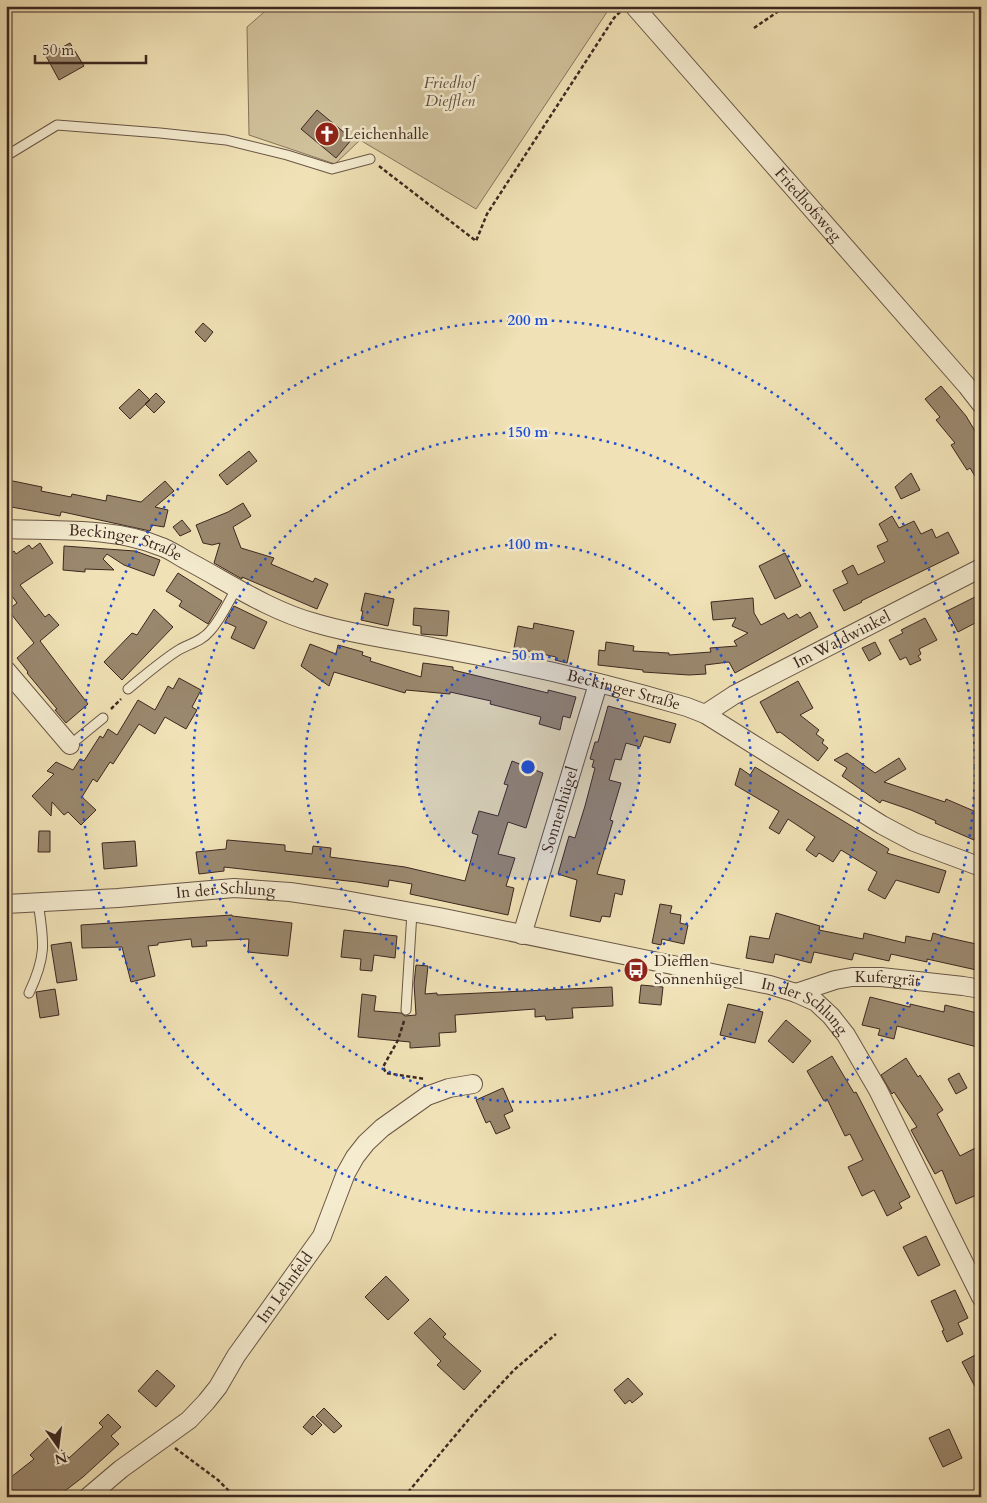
<svg xmlns="http://www.w3.org/2000/svg" width="987" height="1503" viewBox="0 0 987 1503" font-family="Cardo,serif">
<style>
.green{fill:#d1c29c;stroke:#86745e}
.building{fill:#9a886e;stroke:#3c2720}
.lines{fill:none;stroke-linecap:round;stroke-linejoin:round}
.lane-casing{stroke:#695646;stroke-width:11}
.street-casing{stroke:#695646;stroke-width:20}
.path{stroke:#3c2720;stroke-width:2.5;stroke-dasharray:4 2.5;stroke-linecap:butt}
.lane{stroke:#f5ecd0;stroke-width:9}
.street{stroke:#f5ecd0;stroke-width:18}
.ring{fill:none;stroke:#1d4ed8;stroke-width:2.5;stroke-dasharray:2.5 5}
.labels{text-anchor:middle;dominant-baseline:central;stroke-width:5;stroke-linejoin:round;paint-order:stroke}
.park-label{font-size:16px;font-style:italic;fill:#614e3f;stroke:#f5ecd0}
.poi-label{font-size:16px;fill:#3c2720;stroke:#f5ecd0;text-anchor:start}
.street-label{font-size:16px;fill:#3c2720;stroke:#f5ecd0}
.centre{fill:#1d4ed8;stroke:#f5ecd0;stroke-width:2.5}
.ring-label{font-size:15px;text-anchor:middle;font-weight:bold;fill:#1d4ed8;stroke:#f5ecd0;stroke-width:5;stroke-linejoin:round;paint-order:stroke}
</style>
<rect width="100%" height="100%" fill="#f0e2b6"/>
<filter id="stains"><feTurbulence type="fractalNoise" baseFrequency=".004" numOctaves="4"/><feColorMatrix values="0 0 0 0 .2 0 0 0 0 .09 0 0 0 0 .02 0 0 0 .5 -.17"/></filter>
<radialGradient id="worn" r=".72"><stop offset=".6" stop-color="#630" stop-opacity="0"/><stop offset="1" stop-color="#630" stop-opacity=".3"/></radialGradient>
<!-- green -->
<path class="green" d="M 271,6 L 611,6 L 476,209 L 360,140 L 335,164 L 249,135 L 247,27 Z"/>
<!-- building -->
<path class="building" d="M 70,43 L 84,66 L 59,80 L 46,56 Z
M 317,110 L 352,139 L 336,158 L 301,129 Z
M 203,323 L 213,332 L 205,342 L 195,332 Z
M 941,386 L 966,416 L 981,441 L 981,486 L 970,468 L 967,470 L 951,445 L 955,443 L 936,420 L 940,417 L 925,399 Z
M 139,389 L 150,400 L 130,419 L 119,408 Z
M 156,393 L 165,402 L 154,413 L 145,404 Z
M 249,451 L 257,461 L 227,485 L 219,475 Z
M 911,473 L 920,490 L 901,499 L 895,487 Z
M 8,480 L 42,487 L 41,491 L 71,497 L 72,494 L 106,501 L 107,495 L 141,502 L 165,481 L 174,491 L 155,507 L 168,510 L 164,527 L 152,525 L 150,531 L 63,512 L 61,512 L 60,516 L 6,506 Z
M 243,503 L 251,516 L 233,527 L 241,548 L 274,558 L 271,564 L 313,582 L 315,578 L 328,584 L 317,609 L 242,577 L 242,579 L 214,563 L 220,543 L 212,545 L 203,543 L 196,525 L 228,512 Z
M 892,516 L 899,528 L 914,521 L 921,534 L 932,529 L 936,538 L 948,532 L 959,553 L 861,601 L 862,602 L 844,611 L 833,590 L 848,583 L 842,571 L 853,565 L 858,575 L 885,562 L 877,546 L 888,541 L 879,524 Z
M 182,520 L 191,531 L 180,536 L 173,527 Z
M 40,543 L 53,563 L 20,585 L 45,617 L 49,614 L 59,625 L 40,641 L 88,704 L 66,723 L 55,710 L 57,709 L 27,673 L 28,672 L 17,658 L 34,643 L 8,610 L 17,603 L 9,592 L 6,594 L 6,556 L 14,551 L 16,554 L 29,545 L 32,549 Z
M 64,546 L 135,551 L 160,560 L 154,576 L 124,565 L 107,554 L 103,559 L 114,570 L 85,569 L 85,572 L 63,570 Z
M 785,553 L 801,586 L 775,599 L 759,566 Z
M 178,573 L 222,601 L 208,624 L 179,606 L 182,601 L 166,591 Z
M 365,593 L 394,599 L 388,626 L 361,620 L 363,611 L 361,611 Z
M 981,594 L 981,620 L 958,632 L 947,611 Z
M 753,598 L 754,613 L 761,625 L 784,613 L 788,619 L 797,614 L 800,618 L 810,612 L 818,627 L 735,673 L 729,662 L 705,665 L 706,674 L 689,675 L 643,672 L 643,670 L 598,665 L 599,650 L 605,651 L 606,642 L 634,646 L 633,651 L 669,653 L 669,655 L 711,652 L 710,648 L 737,646 L 734,641 L 748,633 L 732,626 L 736,618 L 713,620 L 711,602 Z
M 234,606 L 267,622 L 254,649 L 231,638 L 236,627 L 225,622 Z
M 414,608 L 449,611 L 447,636 L 421,634 L 421,626 L 413,625 Z
M 154,609 L 173,627 L 122,680 L 104,662 L 132,633 L 137,635 Z
M 925,618 L 937,640 L 919,649 L 921,654 L 918,656 L 921,660 L 910,665 L 906,657 L 900,660 L 889,640 L 903,633 L 901,630 Z
M 534,623 L 574,631 L 567,663 L 555,660 L 556,657 L 514,648 L 518,626 L 533,629 Z
M 875,642 L 881,654 L 869,661 L 862,648 Z
M 310,644 L 336,654 L 338,645 L 363,652 L 362,655 L 371,658 L 370,661 L 421,677 L 423,663 L 453,667 L 453,670 L 548,693 L 548,690 L 576,697 L 570,718 L 563,716 L 560,730 L 539,724 L 541,717 L 490,704 L 491,701 L 450,692 L 450,694 L 406,690 L 405,693 L 334,672 L 329,686 L 301,666 Z
M 179,678 L 201,690 L 192,707 L 197,710 L 186,729 L 165,717 L 155,734 L 139,724 L 113,764 L 110,762 L 97,782 L 93,779 L 82,797 L 96,810 L 81,825 L 68,812 L 64,815 L 52,802 L 51,816 L 32,796 L 54,774 L 47,771 L 56,762 L 73,770 L 80,759 L 84,761 L 100,736 L 103,738 L 108,729 L 117,735 L 138,700 L 155,710 L 168,686 L 173,689 Z
M 798,681 L 813,708 L 800,715 L 819,730 L 816,734 L 824,740 L 822,743 L 828,748 L 818,761 L 780,732 L 777,733 L 760,702 Z
M 608,706 L 676,724 L 670,743 L 644,736 L 640,747 L 626,743 L 621,760 L 615,759 L 609,780 L 621,783 L 610,820 L 613,821 L 597,874 L 625,880 L 622,895 L 615,893 L 610,917 L 602,916 L 600,922 L 570,916 L 577,880 L 558,874 L 569,836 L 575,838 L 585,806 L 595,768 L 592,767 L 594,760 L 590,759 L 595,742 L 598,742 Z
M 847,753 L 875,773 L 899,758 L 906,769 L 884,782 L 945,802 L 946,799 L 981,814 L 981,833 L 978,831 L 974,840 L 935,823 L 936,821 L 911,810 L 882,800 L 880,803 L 842,776 L 847,768 L 834,760 Z
M 512,761 L 543,773 L 526,828 L 508,822 L 498,854 L 515,858 L 506,886 L 514,888 L 508,915 L 410,894 L 412,884 L 389,880 L 388,887 L 357,882 L 224,867 L 224,871 L 199,874 L 196,852 L 226,849 L 227,840 L 285,845 L 285,851 L 312,854 L 313,846 L 331,848 L 330,857 L 405,867 L 465,881 L 478,835 L 472,833 L 479,811 L 498,816 L 508,785 L 504,784 Z
M 755,767 L 889,849 L 887,853 L 946,871 L 939,893 L 896,880 L 885,899 L 868,890 L 877,872 L 841,850 L 833,862 L 819,853 L 816,857 L 806,850 L 815,837 L 788,819 L 779,834 L 769,828 L 779,811 L 735,785 L 740,768 L 750,775 Z
M 39,831 L 50,831 L 50,852 L 38,852 Z
M 135,841 L 137,866 L 104,869 L 102,843 Z
M 660,904 L 672,906 L 670,913 L 681,915 L 680,923 L 688,925 L 684,944 L 662,939 L 661,945 L 652,943 Z
M 776,913 L 820,926 L 819,930 L 863,939 L 864,933 L 905,943 L 906,936 L 931,941 L 933,933 L 949,938 L 981,945 L 981,971 L 927,959 L 927,962 L 891,954 L 889,961 L 854,953 L 852,960 L 814,952 L 811,963 L 775,954 L 773,963 L 746,958 L 750,936 L 769,939 Z
M 232,915 L 232,916 L 292,923 L 288,956 L 248,952 L 249,939 L 206,941 L 207,946 L 192,947 L 191,939 L 158,943 L 158,945 L 148,946 L 155,976 L 131,982 L 122,947 L 82,948 L 81,925 Z
M 344,930 L 397,936 L 395,958 L 374,955 L 372,971 L 360,970 L 361,959 L 341,957 Z
M 71,942 L 77,980 L 57,983 L 51,945 Z
M 416,965 L 428,966 L 425,994 L 437,993 L 437,995 L 612,987 L 613,1006 L 572,1008 L 573,1018 L 546,1020 L 545,1016 L 535,1017 L 535,1009 L 455,1015 L 456,1032 L 439,1033 L 440,1046 L 410,1048 L 410,1042 L 358,1037 L 362,994 L 376,996 L 374,1011 L 401,1013 L 405,1016 L 416,1015 L 414,983 Z
M 641,985 L 663,987 L 661,1005 L 639,1003 Z
M 55,989 L 59,1015 L 40,1018 L 36,992 Z
M 870,997 L 910,1007 L 910,1004 L 944,1012 L 945,1005 L 981,1014 L 981,1048 L 897,1026 L 894,1039 L 878,1035 L 880,1029 L 862,1025 Z
M 728,1004 L 763,1012 L 755,1043 L 720,1035 Z
M 786,1020 L 811,1041 L 793,1063 L 768,1041 Z
M 832,1056 L 854,1093 L 856,1092 L 910,1197 L 899,1203 L 902,1208 L 887,1216 L 874,1190 L 862,1196 L 848,1167 L 863,1160 L 850,1134 L 845,1136 L 827,1099 L 824,1101 L 807,1071 Z
M 906,1058 L 918,1077 L 920,1075 L 943,1110 L 937,1114 L 960,1156 L 981,1145 L 981,1193 L 956,1204 L 942,1170 L 935,1174 L 911,1130 L 917,1127 L 894,1092 L 892,1094 L 881,1075 Z
M 959,1073 L 967,1088 L 956,1094 L 948,1079 Z
M 503,1088 L 513,1111 L 504,1115 L 510,1128 L 496,1134 L 490,1121 L 486,1123 L 476,1100 Z
M 926,1236 L 940,1265 L 918,1276 L 903,1247 Z
M 386,1276 L 409,1300 L 388,1320 L 365,1297 Z
M 955,1290 L 968,1318 L 958,1323 L 963,1334 L 947,1342 L 942,1331 L 944,1330 L 931,1301 Z
M 430,1318 L 446,1334 L 443,1337 L 481,1371 L 464,1390 L 437,1365 L 441,1361 L 414,1333 Z
M 981,1352 L 981,1398 L 962,1362 Z
M 157,1370 L 175,1386 L 156,1407 L 138,1391 Z
M 628,1378 L 643,1394 L 632,1403 L 630,1400 L 625,1404 L 614,1390 Z
M 324,1408 L 342,1426 L 334,1433 L 316,1416 Z
M 108,1414 L 121,1427 L 111,1436 L 119,1444 L 83,1477 L 57,1497 L 6,1497 L 6,1481 L 34,1459 L 30,1455 L 49,1437 L 69,1458 L 103,1427 L 99,1423 Z
M 313,1416 L 322,1425 L 312,1435 L 303,1427 Z
M 949,1429 L 962,1458 L 943,1467 L 929,1438 Z"/>
<g class="lines">
<defs>
<path id="lane" d="M 6,156 L 57,125 L 160,133 L 226,140 L 287,155 L 332,169 L 370,159
M 128,689 C 144,676 160,662 177,651 C 188,644 201,642 210,631 C 221,619 228,603 236,589
M 70,745 L 103,718
M 29,993 C 47,955 44,942 38,902
M 406,1010 L 412,912"/>
<g id="street">
<path id="s1" d="M 634,6 L 967,386 L 981,404"/>
<path id="s2" d="M 6,529 C 55,531 114,527 159,546 C 169,549 177,555 186,560 C 228,582 268,610 315,623 C 355,635 396,640 437,648 C 519,663 606,683 687,707 L 705,714 L 882,825 L 914,842 L 981,867"/>
<path d="M 6,670 L 70,745"/>
<path id="s3" d="M 705,714 L 734,695 L 981,568"/>
<path id="s4" d="M 6,904 L 118,898 L 234,888 L 290,892 L 345,900 L 439,917 L 770,985 L 796,993 L 816,1002 L 831,1016 L 846,1035 L 878,1090 L 981,1297"/>
<path id="s5" d="M 522,935 L 598,684"/>
<path id="s6" d="M 796,993 L 835,980 L 852,977 L 881,977 L 963,986 L 981,989"/>
<path id="s7" d="M 88,1497 L 121,1469 L 189,1420 L 206,1402 L 218,1387 L 236,1356 L 322,1236 L 346,1173 L 355,1157 L 366,1143 L 382,1128 L 427,1096 L 449,1088 L 473,1084"/>
</g>
</defs>
<!-- lane casing -->
<use href="#lane" class="lane-casing"/>
<!-- street casing -->
<use href="#street" class="street-casing"/>
<!-- path -->
<path class="path" d="M 754,28 L 786,6
M 379,166 L 476,241 L 487,214 L 614,18 L 620,12
M 111,709 L 121,699
M 404,1021 L 398,1040 L 383,1067 L 386,1073 L 425,1079
M 175,1448 L 218,1480 L 235,1497
M 404,1497 L 474,1413 L 514,1370 L 556,1334"/>
<!-- lane -->
<use href="#lane" class="lane"/>
<!-- street -->
<use href="#street" class="street"/>
</g>
<!-- distance rings -->
<circle cx="528" cy="767" r="112" fill="#1d4ed8" fill-opacity=".12"/>
<g class="ring">
<circle cx="528" cy="767" r="112"/>
<circle cx="528" cy="767" r="223"/>
<circle cx="528" cy="767" r="335"/>
<circle cx="528" cy="767" r="447"/>
</g>
<!-- icons -->
<defs>
<symbol id="church-disc" viewBox="-11 -11 22 22"><circle r="9.5" fill="#8f2418" stroke="#f5ecd0"/><path d="M-1.2-6h2.4v3.5h3.3v2.4h-3.3V6h-2.4V-.1h-3.3v-2.4h3.3Z" fill="#fff"/></symbol>
<symbol id="bus-disc" viewBox="-11 -11 22 22"><circle r="9.5" fill="#8f2418" stroke="#f5ecd0"/><path d="M-5-6H5V4H4V6H2V4H-2V6H-4V4H-5ZM-3.5-4V0h7V-4ZM-3.5 1.2v1.5H-2V1.2ZM2 1.2v1.5H3.5V1.2Z" fill="#fff"/></symbol>
</defs>
<g fill-rule="evenodd">
<use href="#church-disc" x="313" y="120" width="28" height="28"/>
<use href="#bus-disc" x="622" y="956" width="28" height="28"/>
</g>
<g class="labels">
<!-- park labels -->
<g class="park-label">
<text x="450" y="83">Friedhof<tspan x="450" dy="18">Diefflen</tspan></text>
</g>
<!-- poi labels -->
<g class="poi-label">
<text x="344" y="134">Leichenhalle</text>
<text x="654" y="961">Diefflen<tspan x="654" dy="18">Sonnenhügel</tspan></text>
</g>
<!-- street labels -->
<g class="street-label">
<text stroke="none"><textPath href="#s1" startOffset="264">Friedhofsweg</textPath></text>
<text stroke="none"><textPath href="#s2" startOffset="121">Beckinger Straße</textPath></text>
<text stroke="none"><textPath href="#s3" startOffset="156">Im Waldwinkel</textPath></text>
<text stroke="none"><textPath href="#s2" startOffset="645">Beckinger Straße</textPath></text>
<text stroke="none"><textPath href="#s5" startOffset="131">Sonnenhügel</textPath></text>
<text stroke="none"><textPath href="#s4" startOffset="220">In der Schlung</textPath></text>
<text stroke="none"><textPath href="#s6" startOffset="94">Kufergrät</textPath></text>
<text stroke="none"><textPath href="#s4" startOffset="815">In der Schlung</textPath></text>
<text stroke="none"><textPath href="#s7" startOffset="291">Im Lehnfeld</textPath></text>
</g>
</g>
<circle cx="528" cy="767" r="8" class="centre"/>
<g class="ring-label">
<text x="528" y="325">200 m</text>
<text x="528" y="437">150 m</text>
<text x="528" y="549">100 m</text>
<text x="528" y="660">50 m</text>
</g>
<!-- margin -->
<rect width="987" height="1503" fill="none" stroke="#f0e2b6" stroke-width="25"/>
<rect x="8" y="8" width="972" height="1488" fill="none" stroke="#3c2720" stroke-width="2.5"/>
<rect x="12" y="12" width="962" height="1478" fill="none" stroke="#3c2720"/>
<!-- north arrow -->
<g transform="translate(58 1446) rotate(166)" stroke="#f5ecd0" stroke-width="4" paint-order="stroke">
<path d="M0-4L9 19L0 12L-9 19Z" fill="#3c2720"/>
<text y="-8" font-size="14" font-weight="bold" text-anchor="middle" fill="#3c2720">N</text>
</g>
<!-- scale -->
<path d="M35 55v8h111v-8" fill="none" stroke="#3c2720" stroke-width="2.5"/>
<text x="42" y="55" font-size="15" fill="#3c2720" stroke="#f5ecd0" stroke-width="4" paint-order="stroke">50 m</text>
<rect width="100%" height="100%" filter="url(#stains)"/>
<rect width="100%" height="100%" fill="url(#worn)"/>
</svg>
